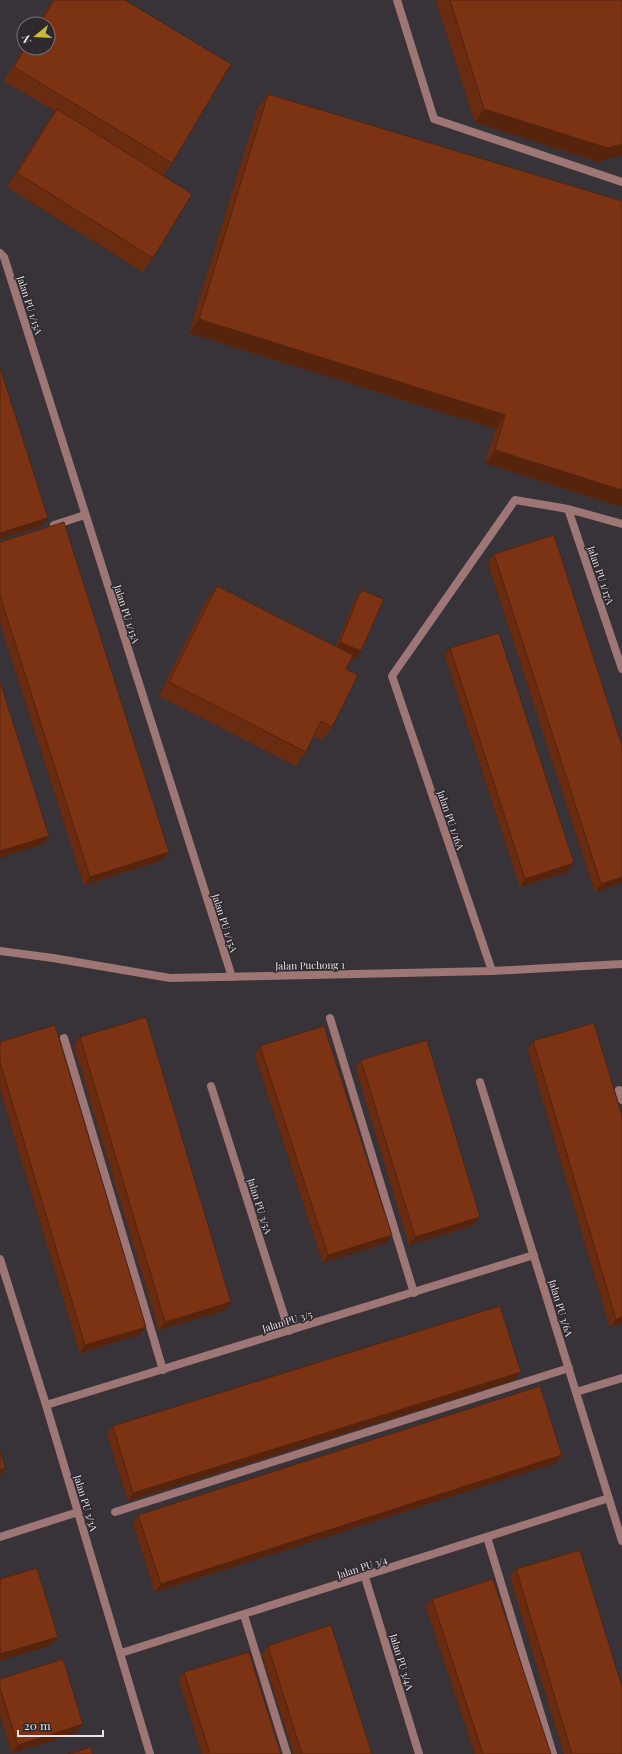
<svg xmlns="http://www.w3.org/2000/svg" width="622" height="1754" viewBox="0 0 622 1754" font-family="'Playfair Display',serif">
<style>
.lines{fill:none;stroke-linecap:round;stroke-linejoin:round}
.service{stroke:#9d7675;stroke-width:8}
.minor{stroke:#9d7675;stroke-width:8}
.tertiary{stroke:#9d7675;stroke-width:8}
.wall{fill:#6a2c10}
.shaded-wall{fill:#56240d}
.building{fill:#7b3313;stroke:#56240d}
.labels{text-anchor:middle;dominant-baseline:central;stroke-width:3;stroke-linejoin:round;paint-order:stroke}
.street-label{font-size:10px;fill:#e6e4e8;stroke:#2d292e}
</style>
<rect width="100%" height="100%" fill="#373338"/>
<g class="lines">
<!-- service -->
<path class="service" d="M 397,0 L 434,119 L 622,182
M 54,525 L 85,515
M 330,1018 L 414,1293
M 64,1038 L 163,1370
M 619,1090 L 622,1100
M 115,1512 L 569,1368
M 487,1537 L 553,1754
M 244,1615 L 287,1754"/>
<!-- minor -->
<path class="minor" d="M 0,253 L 4,257 L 232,977
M 568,509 L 622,669
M 492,971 L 392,676 L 515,500 L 568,509 L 622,524
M 480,1082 L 622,1541
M 211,1086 L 289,1331
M 0,1259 L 46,1405 L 150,1754
M 576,1392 L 622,1378
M 46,1405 L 534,1255
M 0,1537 L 78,1512
M 365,1577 L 419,1754
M 121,1653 L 609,1498"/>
<!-- tertiary -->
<path class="tertiary" d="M 0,951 L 53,958 L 170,978 L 492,971 L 622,964"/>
</g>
<!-- wall -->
<path class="wall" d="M 53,0 L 125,0 L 172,163 L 163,176 L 153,258 L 143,272 L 7,187 L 47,123 L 55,111 L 4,81 L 24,48 L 48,48 L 48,24 L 38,24 Z
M 436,0 L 622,0 L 598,162 L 475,122 Z
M 268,94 L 622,201 L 622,507 L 485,463 L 496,429 L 189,333 L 258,108 Z
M 0,542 L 169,852 L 163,860 L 84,885 L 0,622 Z
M 494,554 L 622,883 L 595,892 L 488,563 Z
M 217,586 L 336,646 L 356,598 L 361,590 L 361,651 L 356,660 L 351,658 L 346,669 L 332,727 L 322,741 L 314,736 L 306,752 L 296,766 L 159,696 L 207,600 Z
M 450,648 L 574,863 L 568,872 L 520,887 L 445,656 Z
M 80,1037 L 226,1310 L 159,1330 L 74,1045 Z
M 533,1041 L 622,1116 L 622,1323 L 610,1327 L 528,1050 Z
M 0,1042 L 140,1335 L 80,1353 L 0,1089 Z
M 260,1046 L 392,1235 L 386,1243 L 323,1263 L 255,1055 Z
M 361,1060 L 474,1225 L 409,1245 L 356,1068 Z
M 515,1380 L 128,1501 L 107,1434 L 113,1426 Z
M 562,1455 L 556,1463 L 155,1592 L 133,1523 L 138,1515 Z
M 516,1569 L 622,1754 L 564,1754 L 510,1577 Z
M 432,1599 L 551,1754 L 475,1754 L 426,1607 Z
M 268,1646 L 372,1754 L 294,1754 L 262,1654 Z
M 184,1672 L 281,1754 L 202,1754 L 179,1680 Z
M 0,1679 L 77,1733 L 12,1753 L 0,1714 Z"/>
<!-- shaded-wall -->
<path class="shaded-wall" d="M 484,109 L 622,144 L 622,155 L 598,162 L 475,122 Z
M 199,319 L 505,415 L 496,429 L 189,333 Z
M 495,450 L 622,490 L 622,507 L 485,463 Z
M 48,518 L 42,526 L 0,539 L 0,533 Z
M 340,642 L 361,651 L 356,660 L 334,650 Z
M 49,836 L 44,844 L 0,858 L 0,851 Z
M 169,852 L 163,860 L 84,885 L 90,877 Z
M 574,863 L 568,872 L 520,887 L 525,879 Z
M 622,877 L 622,883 L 595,892 L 601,884 Z
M 480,1217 L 474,1225 L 409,1245 L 415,1237 Z
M 392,1235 L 386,1243 L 323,1263 L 328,1255 Z
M 231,1302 L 226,1310 L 159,1330 L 165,1322 Z
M 622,1317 L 622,1323 L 610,1327 L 616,1319 Z
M 146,1327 L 140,1335 L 80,1353 L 85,1345 Z
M 521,1372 L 515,1380 L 128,1501 L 133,1493 Z
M 562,1455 L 556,1463 L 155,1592 L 161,1584 Z
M 5,1468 L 0,1476 L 0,1470 Z
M 58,1637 L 52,1645 L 0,1661 L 0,1654 Z
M 83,1724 L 77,1733 L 12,1753 L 18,1745 Z"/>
<!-- building -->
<path class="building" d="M 54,0 L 125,0 L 231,64 L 172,163 L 14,67 L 25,48 L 48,48 L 48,24 L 40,24 Z
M 450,0 L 622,0 L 622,144 L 608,148 L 484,109 Z
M 268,94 L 622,201 L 622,490 L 495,450 L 505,415 L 199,319 Z
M 57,109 L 192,194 L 153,258 L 17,173 Z
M 0,367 L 48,518 L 0,533 Z
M 64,522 L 169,852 L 90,877 L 0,596 L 0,542 Z
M 554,535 L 622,746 L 622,877 L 601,884 L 494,554 Z
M 217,586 L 353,655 L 346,669 L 358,675 L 332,727 L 321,721 L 306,752 L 169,682 Z
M 361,590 L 384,599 L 361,651 L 340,642 Z
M 499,633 L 574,863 L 525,879 L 450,648 Z
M 0,681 L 49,836 L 0,851 Z
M 146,1017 L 231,1302 L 165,1322 L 80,1037 Z
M 594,1023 L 622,1116 L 622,1317 L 616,1319 L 533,1041 Z
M 55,1025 L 146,1327 L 85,1345 L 0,1062 L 0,1042 Z
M 324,1026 L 392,1235 L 328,1255 L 260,1046 Z
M 427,1040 L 480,1217 L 415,1237 L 361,1060 Z
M 500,1306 L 521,1372 L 133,1493 L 113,1426 Z
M 540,1386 L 562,1455 L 161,1584 L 138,1515 Z
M 0,1450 L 5,1468 L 0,1470 Z
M 580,1550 L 622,1687 L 622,1754 L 572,1754 L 516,1569 Z
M 37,1568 L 58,1637 L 0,1654 L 0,1579 Z
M 493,1579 L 551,1754 L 483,1754 L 432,1599 Z
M 331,1625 L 372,1754 L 302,1754 L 268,1646 Z
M 249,1652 L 281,1754 L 210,1754 L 184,1672 Z
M 63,1659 L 83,1724 L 18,1745 L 0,1688 L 0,1679 Z
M 91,1747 L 93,1754 L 68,1754 Z"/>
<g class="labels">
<!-- street labels -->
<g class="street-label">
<text transform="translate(30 305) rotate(72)">Jalan PU 1/15A</text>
<text transform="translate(601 575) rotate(71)">Jalan PU 1/17A</text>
<text transform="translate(127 614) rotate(72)">Jalan PU 1/15A</text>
<text transform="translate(451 820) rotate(71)">Jalan PU 1/16A</text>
<text transform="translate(225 923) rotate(72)">Jalan PU 1/15A</text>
<text transform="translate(310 965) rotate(-1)">Jalan Puchong 1</text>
<text transform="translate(260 1206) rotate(72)">Jalan PU 3/5A</text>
<text transform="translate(561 1308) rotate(73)">Jalan PU 3/6A</text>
<text transform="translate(287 1321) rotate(-17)">Jalan PU 3/5</text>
<text transform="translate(86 1503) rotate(73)">Jalan PU 3/3A</text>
<text transform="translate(362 1567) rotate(-18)">Jalan PU 3/4</text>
<text transform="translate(402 1662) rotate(73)">Jalan PU 3/4A</text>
</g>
</g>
<!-- north arrow -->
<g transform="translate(36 36) rotate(252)"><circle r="19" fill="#2d292e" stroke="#777478"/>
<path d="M0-3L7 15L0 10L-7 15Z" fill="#ccb938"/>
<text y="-6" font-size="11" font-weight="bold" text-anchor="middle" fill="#e6e4e8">N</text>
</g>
<!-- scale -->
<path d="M18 1730v6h85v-6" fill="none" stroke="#e6e4e8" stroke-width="2"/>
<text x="24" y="1730" font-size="12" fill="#e6e4e8" stroke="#2d292e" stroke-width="3" paint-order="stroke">20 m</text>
</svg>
